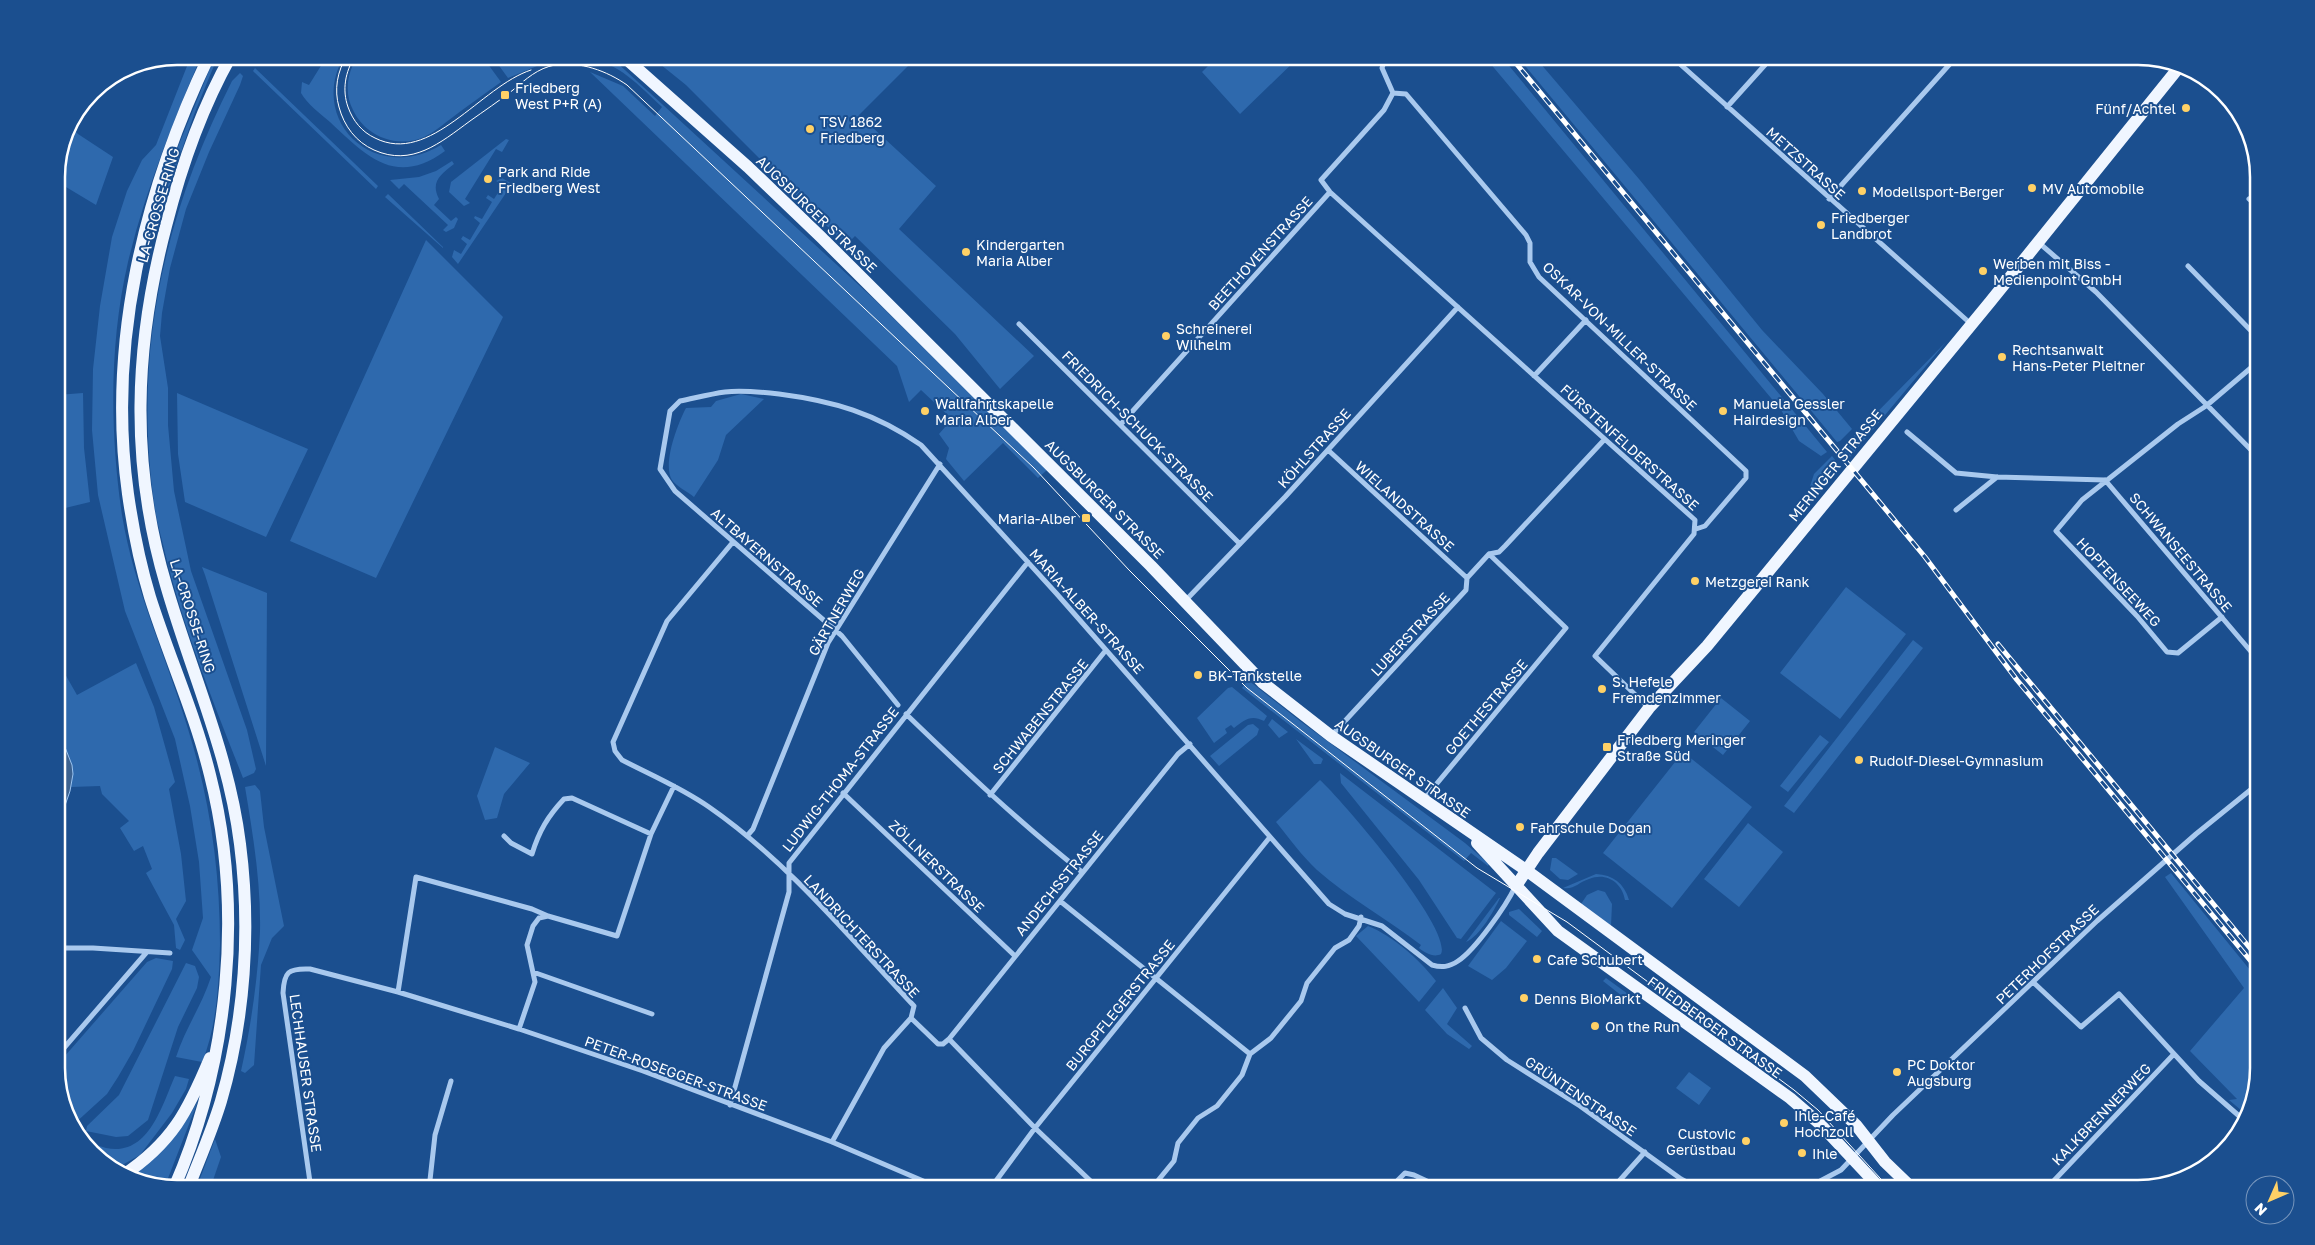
<svg xmlns="http://www.w3.org/2000/svg" width="2315" height="1245" viewBox="0 0 2315 1245" font-family="'Golos Text',sans-serif">
<style>
.green{fill:#2e69ad}
.water{fill:#3c6290;stroke:#9cc4f0}
.lines{fill:none;stroke-linecap:round;stroke-linejoin:round}
.minor{stroke:#a9c9ee;stroke-width:5}
.primary{stroke:#f0f6ff;stroke-width:12}
.tram{stroke:#fff;stroke-width:1}
.rail-casing{stroke:#fff;stroke-width:5}
.rail{stroke:#1b4f8f;stroke-width:3;stroke-dasharray:9;stroke-linecap:butt}
.poi-dot{fill:#ffd166;stroke:#1b4f8f;stroke-width:2}
.labels{text-anchor:middle;dominant-baseline:central;stroke-width:4;stroke-linejoin:round;paint-order:stroke}
.poi-label{font-size:14px;fill:#fff;stroke:#1b4f8f;text-anchor:start}
.street-label{font-size:14px;fill:#fff;stroke:#1b4f8f}
.rim{fill:none;stroke:#fff;stroke-width:2.5}
</style>
<rect width="100%" height="100%" fill="#1b4f8f"/>
<!-- green -->
<path class="green" d="M 191,56 L 201,56 C 173,123 145,191 128,262 C 109,344 110,433 122,515 C 134,589 167,658 188,729 C 210,800 220,870 220,944 C 219,982 217,1027 202,1062 L 176,1057 C 185,1029 202,1005 211,977 L 192,950 L 203,918 L 199,862 L 190,806 L 175,739 L 125,611 L 98,495 L 92,430 L 93,369 L 100,306 L 112,237 L 127,191 L 142,160 L 156,145 Z
M 215,56 L 218,56 L 195,112 L 163,204 L 159,203 L 173,159 Z
M 327,56 L 344,56 C 307,121 375,185 441,145 L 445,151 C 396,187 367,157 330,122 C 321,114 307,104 301,93 L 302,82 L 309,85 Z
M 358,56 L 482,56 L 501,82 C 484,94 466,107 449,120 C 441,126 433,133 424,137 C 397,149 365,136 353,110 C 344,93 347,72 358,56 Z
M 492,56 L 546,56 L 560,59 L 560,62 L 542,64 L 508,78 Z
M 589,56 L 609,56 L 613,59 L 874,299 L 1047,470 L 1038,478 L 1003,443 L 964,481 L 946,459 L 949,448 L 939,434 L 952,419 L 921,390 L 909,402 L 897,366 L 590,72 L 623,86 L 655,116 L 662,107 C 639,86 619,62 586,58 Z
M 650,56 L 918,56 L 859,115 L 936,186 L 899,229 L 1034,356 L 1000,389 L 955,334 L 855,236 L 846,245 L 686,85 Z
M 1218,56 L 1300,56 L 1240,114 L 1202,72 Z
M 1484,56 L 1501,56 L 1827,452 L 1821,456 L 1799,441 L 1781,410 Z
M 1517,56 L 1534,56 L 1639,179 L 1762,330 L 1823,394 L 1852,429 L 1840,441 L 1837,442 Z
M 255,68 L 378,186 L 376,189 L 253,71 Z
M 240,73 L 243,76 L 240,85 L 209,152 L 186,209 L 170,268 L 162,313 L 160,336 L 168,388 L 168,425 L 174,491 L 191,571 L 247,730 L 256,769 L 254,773 L 243,778 C 214,704 184,630 165,553 C 162,538 157,524 155,509 C 132,356 163,218 232,81 Z
M 69,125 L 78,134 L 113,157 L 96,205 L 56,181 L 56,169 L 66,130 Z
M 506,139 L 509,140 L 502,152 L 496,149 L 465,199 L 470,203 L 464,206 L 449,192 L 451,182 Z
M 452,161 L 454,164 C 441,174 430,182 439,199 L 434,205 L 451,221 L 456,217 L 458,219 L 454,228 L 446,232 L 443,230 L 448,225 L 404,184 L 399,189 L 390,180 L 419,177 L 436,171 Z
M 502,178 L 512,184 L 458,264 L 452,257 L 454,250 L 461,254 L 467,244 L 461,239 L 463,236 L 470,240 L 480,223 L 474,218 L 475,216 L 482,219 L 492,202 L 486,198 L 488,195 L 494,199 L 503,185 L 496,181 Z
M 388,194 L 443,247 L 443,248 L 385,197 Z
M 426,240 L 503,317 L 376,578 L 290,541 Z
M 1946,342 L 1850,457 L 1842,448 Z
M 83,393 L 84,448 L 90,502 L 57,510 L 57,395 Z
M 177,393 L 308,449 L 266,537 L 185,502 L 178,454 Z
M 741,394 L 764,399 L 726,435 L 718,460 L 694,497 C 688,492 676,486 672,480 C 662,464 678,423 686,408 L 711,407 L 716,401 Z
M 1832,456 L 1841,467 L 1800,517 L 1814,474 Z
M 202,567 L 267,593 L 266,766 L 205,575 Z
M 1846,587 L 1906,634 L 1840,719 L 1780,673 Z
M 1913,640 L 1923,648 L 1794,813 L 1784,806 Z
M 57,660 L 77,695 L 136,663 L 154,707 L 175,782 L 169,789 L 181,854 L 186,901 L 176,919 L 185,940 L 180,950 L 176,948 L 174,925 L 146,873 L 152,869 L 143,846 L 134,851 L 120,828 L 129,821 L 102,794 L 100,786 L 71,787 L 72,765 L 57,727 Z
M 1248,680 L 1300,721 L 1465,843 L 1489,864 L 1488,866 L 1471,853 L 1464,861 L 1242,688 Z
M 1232,687 L 1267,716 L 1264,721 C 1251,714 1244,720 1234,728 L 1231,725 L 1225,729 L 1227,733 L 1214,743 L 1197,718 L 1228,688 Z
M 1721,698 L 1750,721 L 1723,755 L 1694,732 Z
M 1272,719 L 1288,732 L 1279,738 L 1268,725 Z
M 1253,724 L 1259,729 L 1257,735 L 1219,766 L 1210,756 L 1248,725 Z
M 1820,735 L 1829,742 L 1788,792 L 1780,786 Z
M 1296,739 L 1323,759 L 1321,764 L 1314,764 Z
M 495,747 L 530,763 L 504,794 L 497,818 L 485,820 L 477,796 Z
M 1683,752 L 1752,807 L 1672,908 L 1603,853 Z
M 1340,773 L 1496,893 L 1461,939 L 1457,938 L 1419,880 L 1341,783 Z
M 1320,780 C 1342,800 1453,929 1441,954 C 1434,958 1425,953 1419,948 L 1421,945 C 1387,919 1349,898 1317,870 C 1302,856 1289,838 1276,822 Z
M 255,785 L 260,791 L 264,827 L 284,926 L 272,938 L 261,965 L 254,1065 L 245,1073 L 241,1071 C 251,1026 258,978 260,931 C 261,883 253,835 245,787 Z
M 1748,823 L 1783,852 L 1739,907 L 1704,879 Z
M 1552,858 L 1556,858 L 1578,874 L 1568,880 L 1560,879 L 1550,870 Z
M 2171,873 L 2259,981 L 2259,1068 L 2248,1116 L 2229,1100 L 2237,1099 L 2190,1051 L 2244,988 L 2165,877 Z
M 1596,874 C 1613,875 1624,883 1629,900 L 1625,900 C 1622,883 1607,872 1589,879 C 1579,882 1574,890 1563,888 Z
M 1598,890 L 1605,892 L 1612,904 L 1611,926 L 1581,904 L 1587,895 Z
M 1499,898 L 1500,898 C 1494,911 1480,936 1466,942 Z
M 1519,909 L 1542,931 L 1537,937 L 1509,915 L 1509,912 Z
M 1501,921 L 1527,941 L 1506,968 L 1492,980 L 1468,966 Z
M 1368,926 C 1393,936 1419,959 1436,981 L 1419,1002 L 1356,936 Z
M 156,958 L 173,961 L 172,969 L 133,1051 L 118,1077 L 107,1094 L 73,1125 L 57,1077 L 57,1065 L 147,962 Z
M 186,963 L 195,966 L 199,977 L 197,988 L 178,1027 L 148,1120 L 128,1136 L 116,1137 L 86,1131 L 87,1126 L 119,1095 Z
M 1606,978 L 1639,1002 L 1631,1003 L 1603,981 Z
M 1443,988 L 1457,1008 L 1447,1024 L 1472,1046 L 1469,1049 L 1447,1034 L 1425,1010 Z
M 1689,1072 L 1711,1088 L 1699,1105 L 1676,1088 Z
M 175,1076 L 189,1079 L 186,1089 L 172,1113 L 140,1155 L 115,1169 L 80,1139 C 89,1141 97,1146 106,1148 C 149,1157 162,1105 175,1076 Z
M 198,1101 L 165,1186 L 128,1177 C 157,1156 180,1133 198,1101 Z
M 215,1139 L 221,1157 L 210,1189 L 196,1189 Z"/>
<!-- water -->
<path class="water" d="M 57,727 L 72,765 L 73,774 L 70,791 L 61,817 L 63,832 L 57,849 Z"/>
<g class="lines">
<!-- minor -->
<path class="minor" d="M 1386,56 L 1382,68 L 1393,93
M 1671,56 L 1971,324
M 1393,93 L 1384,110 L 1321,180 L 1330,192 L 1383,240 L 1695,520 L 1694,534 L 1595,656 L 1648,707
M 1393,93 L 1406,94 L 1526,235 L 1530,243 L 1530,262 L 1539,277 L 1746,471 L 1746,478 L 1705,526 L 1696,529
M 1727,107 L 1773,56
M 1829,199 L 1957,56
M 2249,199 L 2259,208
M 2038,242 L 2096,292 L 2259,458
M 2188,266 L 2259,339
M 1019,324 L 1240,544
M 1534,376 L 1586,320
M 1121,424 L 1330,192
M 1907,432 L 1956,473 L 1997,477 L 2105,480
M 1328,450 L 1467,578
M 2105,480 L 2259,661
M 1956,510 L 1997,477
M 733,542 L 667,621 L 613,742 L 615,751 L 622,760 C 651,775 682,788 709,807 C 787,861 850,938 914,1006 L 911,1018 L 938,1044 L 943,1044 L 949,1039 L 1035,1128 L 1099,1189
M 1186,600 L 1285,497 L 1458,307
M 2222,617 L 2178,653 L 2167,652 L 2137,616 L 2056,531 L 2082,500 L 2178,424 L 2206,406 L 2259,361
M 898,705 L 842,636 L 675,491 L 660,469 L 670,411 L 680,401 C 695,398 710,394 725,392 C 743,390 761,392 779,394 C 833,401 875,413 921,445 L 1056,593 L 1329,904 L 1345,914 L 1382,926 L 1432,965 C 1442,968 1449,967 1458,961 C 1475,950 1506,906 1515,887
M 906,714 C 963,769 1020,823 1082,872
M 1332,735 L 1466,590 L 1467,578 L 1489,554 L 1499,552 L 1505,546 L 1604,440
M 843,793 L 1015,956
M 990,795 L 1106,650
M 1424,799 L 1566,628 L 1489,554
M 504,836 L 511,843 L 532,854 C 539,831 548,816 564,799 L 572,798 L 651,834
M 747,836 L 753,829 L 828,643 L 940,464
M 1060,901 L 1250,1054
M 57,948 L 93,948 L 170,953
M 533,972 L 652,1014
M 2033,982 L 2081,1027 L 2119,994 L 2199,1081 L 2246,1122
M 398,992 L 416,877 L 532,909 L 548,916
M 1465,1008 L 1481,1038 L 1507,1060 L 1580,1106 L 1681,1179 L 1700,1189
M 519,1029 L 535,982 L 527,945 L 533,926 L 539,918 L 548,916 L 617,936 L 651,834 L 674,786
M 949,1039 L 1178,754 L 1190,744
M 57,1056 L 146,953
M 730,1105 L 789,892 L 789,863 L 1028,562
M 832,1142 L 884,1048 L 911,1018
M 311,1189 L 283,993 C 284,972 288,968 310,969 L 398,992 L 519,1029 L 643,1071 L 832,1142 L 942,1189
M 429,1189 L 435,1135 L 451,1081
M 990,1189 L 1035,1128 L 1270,837
M 1151,1189 L 1174,1161 L 1178,1143 L 1198,1118 L 1217,1106 L 1242,1075 L 1250,1054 L 1271,1038 L 1301,1001 L 1307,983 L 1335,948 L 1349,940 L 1359,926 L 1361,917
M 1389,1189 L 1405,1173 L 1414,1175 L 1444,1189
M 1612,1189 L 1645,1152
M 1805,1189 L 1841,1170 L 1893,1115 L 2097,921 L 2196,834 L 2259,783
M 2046,1189 L 2173,1055"/>
<!-- primary -->
<path class="primary" d="M 623,56 L 748,167 L 822,238 L 1151,566 L 1263,683 L 1331,736 L 1526,870 L 1805,1076 L 1856,1125 L 1885,1162 L 1913,1189
M 1477,843 L 1558,931 L 1790,1098 L 1820,1124 L 1881,1189
M 1516,886 L 1538,853 L 1649,708 L 1707,646 L 1990,302 L 2180,66
M 122,1176 C 172,1143 188,1111 210,1058
M 174,1188 C 229,1062 244,909 210,775 C 195,714 169,657 150,597 C 140,564 133,529 128,494 C 107,344 144,192 209,56
M 188,1189 C 199,1160 212,1131 221,1101 C 245,1019 251,929 240,844 C 229,754 191,672 166,585 C 130,464 134,347 166,226 C 181,167 201,109 231,56"/>
<!-- tram -->
<path class="tram" d="M 347,56 C 337,71 334,90 339,107 C 344,126 356,142 374,150 C 412,167 440,143 470,121 C 484,111 499,101 513,90 C 526,79 538,68 555,65 C 580,61 607,71 627,85 L 1034,468 L 1129,570 L 1247,688 L 1477,868 L 1567,922 L 1794,1090 L 1818,1110 L 1890,1189
M 355,56 C 345,72 342,90 348,107 C 353,121 362,132 375,138 C 430,166 481,86 531,70
M 559,56 L 579,60"/>
<defs>
<path id="rail" d="M 1510,56 L 1925,557 L 2017,680 L 2259,971
M 1998,644 L 2259,959"/>
</defs>
<!-- rail casing -->
<use href="#rail" class="rail-casing"/>
<!-- rail -->
<use href="#rail" class="rail"/>
</g>
<!-- markers -->
<g class="poi-dot">
<rect x="500" y="90" width="10" height="10" rx="2.5"/>
<circle cx="2186" cy="108" r="5"/>
<circle cx="810" cy="129" r="5"/>
<circle cx="488" cy="179" r="5"/>
<circle cx="2032" cy="188" r="5"/>
<circle cx="1862" cy="191" r="5"/>
<circle cx="1821" cy="225" r="5"/>
<circle cx="966" cy="252" r="5"/>
<circle cx="1983" cy="271" r="5"/>
<circle cx="1166" cy="336" r="5"/>
<circle cx="2002" cy="357" r="5"/>
<circle cx="925" cy="411" r="5"/>
<circle cx="1723" cy="411" r="5"/>
<rect x="1081" y="513" width="10" height="10" rx="2.5"/>
<circle cx="1695" cy="581" r="5"/>
<circle cx="1198" cy="675" r="5"/>
<circle cx="1602" cy="689" r="5"/>
<rect x="1602" y="742" width="10" height="10" rx="2.5"/>
<circle cx="1859" cy="760" r="5"/>
<circle cx="1520" cy="827" r="5"/>
<circle cx="1537" cy="959" r="5"/>
<circle cx="1524" cy="998" r="5"/>
<circle cx="1595" cy="1026" r="5"/>
<circle cx="1897" cy="1072" r="5"/>
<circle cx="1784" cy="1123" r="5"/>
<circle cx="1746" cy="1141" r="5"/>
<circle cx="1802" cy="1153" r="5"/>
</g>
<g class="labels">
<!-- poi labels -->
<g class="poi-label">
<text x="515" y="87">Friedberg<tspan x="515" dy="16">West P+R (A)</tspan></text>
<text x="2176" y="108" text-anchor="end">Fünf/Achtel</text>
<text x="820" y="121">TSV 1862<tspan x="820" dy="16">Friedberg</tspan></text>
<text x="498" y="171">Park and Ride<tspan x="498" dy="16">Friedberg West</tspan></text>
<text x="2042" y="188">MV Automobile</text>
<text x="1872" y="191">Modellsport-Berger</text>
<text x="1831" y="217">Friedberger<tspan x="1831" dy="16">Landbrot</tspan></text>
<text x="976" y="244">Kindergarten<tspan x="976" dy="16">Maria Alber</tspan></text>
<text x="1993" y="263">Werben mit Biss -<tspan x="1993" dy="16">Medienpoint GmbH</tspan></text>
<text x="1176" y="328">Schreinerei<tspan x="1176" dy="16">Wilhelm</tspan></text>
<text x="2012" y="349">Rechtsanwalt<tspan x="2012" dy="16">Hans-Peter Pleitner</tspan></text>
<text x="935" y="403">Wallfahrtskapelle<tspan x="935" dy="16">Maria Alber</tspan></text>
<text x="1733" y="403">Manuela Gessler<tspan x="1733" dy="16">Hairdesign</tspan></text>
<text x="1076" y="518" text-anchor="end">Maria-Alber</text>
<text x="1705" y="581">Metzgerei Rank</text>
<text x="1208" y="675">BK-Tankstelle</text>
<text x="1612" y="681">S. Hefele<tspan x="1612" dy="16">Fremdenzimmer</tspan></text>
<text x="1617" y="739">Friedberg Meringer<tspan x="1617" dy="16">Straße Süd</tspan></text>
<text x="1869" y="760">Rudolf-Diesel-Gymnasium</text>
<text x="1530" y="827">Fahrschule Dogan</text>
<text x="1547" y="959">Cafe Schubert</text>
<text x="1534" y="998">Denns BioMarkt</text>
<text x="1605" y="1026">On the Run</text>
<text x="1907" y="1064">PC Doktor<tspan x="1907" dy="16">Augsburg</tspan></text>
<text x="1794" y="1115">Ihle-Café<tspan x="1794" dy="16">Hochzoll</tspan></text>
<text x="1736" y="1133" text-anchor="end">Custovic<tspan x="1736" dy="16">Gerüstbau</tspan></text>
<text x="1812" y="1153">Ihle</text>
</g>
<!-- street labels -->
<g class="street-label">
<text transform="translate(1806 163) rotate(42)">METZSTRASSE</text>
<text transform="translate(158 205) rotate(-74)">LA-CROSSE-RING</text>
<text transform="translate(817 214) rotate(44)">AUGSBURGER STRASSE</text>
<text transform="translate(1260 253) rotate(-48)">BEETHOVENSTRASSE</text>
<text transform="translate(1620 336) rotate(44)">OSKAR-VON-MILLER-STRASSE</text>
<text transform="translate(1138 426) rotate(45)">FRIEDRICH-SCHUCK-STRASSE</text>
<text transform="translate(1630 447) rotate(42)">FÜRSTENFELDERSTRASSE</text>
<text transform="translate(1314 448) rotate(-48)">KÖHLSTRASSE</text>
<text transform="translate(1835 465) rotate(-51)">MERINGER STRASSE</text>
<text transform="translate(1105 499) rotate(45)">AUGSBURGER STRASSE</text>
<text transform="translate(1405 506) rotate(42)">WIELANDSTRASSE</text>
<text transform="translate(2181 552) rotate(50)">SCHWANSEESTRASSE</text>
<text transform="translate(767 557) rotate(41)">ALTBAYERNSTRASSE</text>
<text transform="translate(2119 582) rotate(47)">HOPFENSEEWEG</text>
<text transform="translate(1087 611) rotate(48)">MARIA-ALBER-STRASSE</text>
<text transform="translate(836 612) rotate(-60)">GÄRTNERWEG</text>
<text transform="translate(193 616) rotate(72)">LA-CROSSE-RING</text>
<text transform="translate(1410 634) rotate(-47)">LUBERSTRASSE</text>
<text transform="translate(1486 707) rotate(-50)">GOETHESTRASSE</text>
<text transform="translate(1040 716) rotate(-51)">SCHWABENSTRASSE</text>
<text transform="translate(1403 768) rotate(35)">AUGSBURGER STRASSE</text>
<text transform="translate(840 779) rotate(-52)">LUDWIG-THOMA-STRASSE</text>
<text transform="translate(937 866) rotate(44)">ZÖLLNERSTRASSE</text>
<text transform="translate(1059 883) rotate(-51)">ANDECHSSTRASSE</text>
<text transform="translate(862 936) rotate(47)">LANDRICHTERSTRASSE</text>
<text transform="translate(2047 954) rotate(-44)">PETERHOFSTRASSE</text>
<text transform="translate(1120 1005) rotate(-51)">BURGPFLEGERSTRASSE</text>
<text transform="translate(1715 1027) rotate(36)">FRIEDBERGER STRASSE</text>
<text transform="translate(306 1073) rotate(82)">LECHHAUSER STRASSE</text>
<text transform="translate(676 1073) rotate(20)">PETER-ROSEGGER-STRASSE</text>
<text transform="translate(1581 1096) rotate(34)">GRÜNTENSTRASSE</text>
<text transform="translate(2101 1114) rotate(-46)">KALKBRENNERWEG</text>
</g>
</g>
<!-- crop -->
<path d="M0 0H2315V1245H0ZM177 65H2138A112 112 0 0 1 2250 177V1068A112 112 0 0 1 2138 1180H177A112 112 0 0 1 65 1068V177A112 112 0 0 1 177 65Z" fill="#1b4f8f" fill-rule="evenodd"/>
<path class="rim" d="M177 65H2138A112 112 0 0 1 2250 177V1068A112 112 0 0 1 2138 1180H177A112 112 0 0 1 65 1068V177A112 112 0 0 1 177 65Z"/>
<!-- north arrow -->
<g transform="translate(2270 1200) rotate(225)"><circle r="24" fill="#1b4f8f" stroke="#7695bc"/>
<path d="M0-4L9 19L0 12L-9 19Z" fill="#ffd166"/>
<text y="-8" font-size="14" font-weight="bold" text-anchor="middle" fill="#ffffff">N</text>
</g>
</svg>
